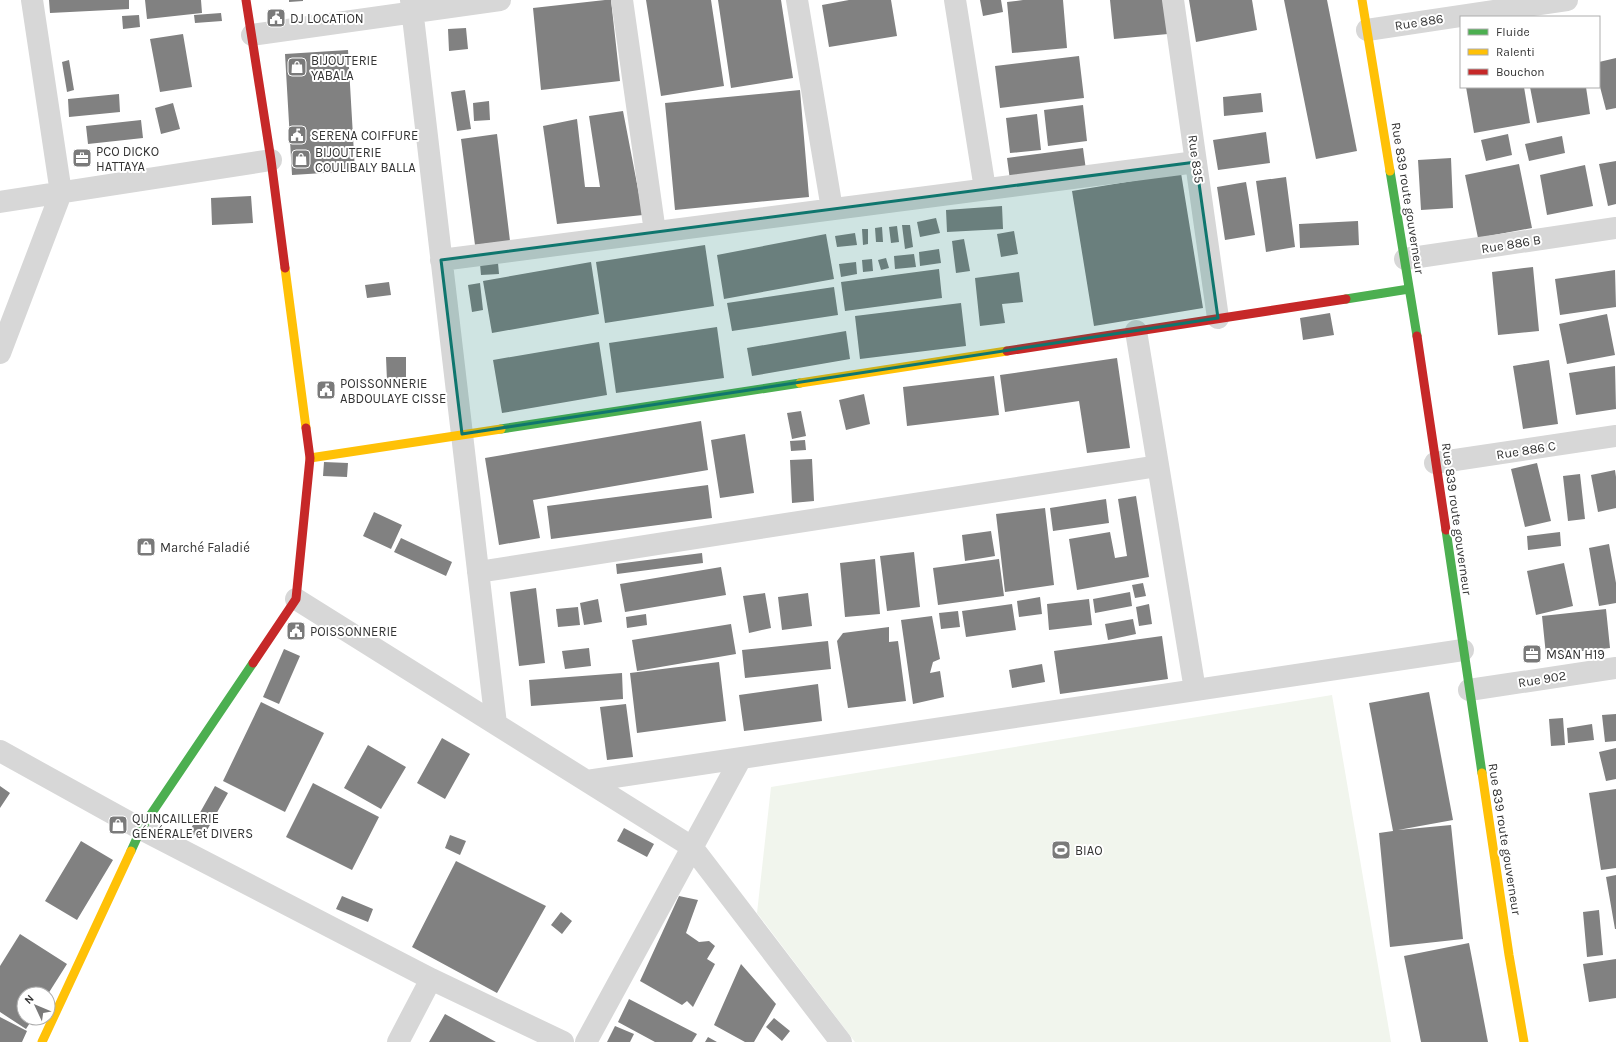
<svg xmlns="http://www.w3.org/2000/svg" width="1616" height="1042" viewBox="0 0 1616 1042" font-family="Karla,sans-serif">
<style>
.green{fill:#f1f5ed}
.building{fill:#818181}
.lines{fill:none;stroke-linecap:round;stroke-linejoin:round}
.street{stroke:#d7d7d7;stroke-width:22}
.fast{stroke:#4caf50;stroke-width:9}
.slow{stroke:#ffc107;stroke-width:9}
.jam{stroke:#c62828;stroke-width:9}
.marked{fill:#0f766e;fill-opacity:0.2;stroke:#0f766e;stroke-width:3;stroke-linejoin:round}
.labels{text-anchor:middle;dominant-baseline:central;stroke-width:4;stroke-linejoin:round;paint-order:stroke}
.poi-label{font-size:13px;fill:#333;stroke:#fff;text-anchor:start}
.street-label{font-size:13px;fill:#333;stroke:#fff}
</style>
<rect width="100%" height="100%" fill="#fff"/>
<!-- green -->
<path class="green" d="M 1332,695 L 1391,1042 L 855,1042 L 757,913 L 771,787 Z"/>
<!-- building -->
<path class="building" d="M 49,0 L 129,0 L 129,9 L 50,13 Z
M 145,0 L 201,0 L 202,13 L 147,19 Z
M 289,0 L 303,0 L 303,1 L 289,2 Z
M 605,0 L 611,0 L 620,81 L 541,90 L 533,8 Z
M 646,0 L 711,0 L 724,86 L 661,96 Z
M 718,0 L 781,0 L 793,78 L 731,88 Z
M 849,0 L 891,0 L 897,36 L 829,47 L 822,5 Z
M 980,0 L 1001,0 L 1003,12 L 983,16 Z
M 1023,0 L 1063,0 L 1067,48 L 1012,53 L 1007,2 Z
M 1110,0 L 1164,0 L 1168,34 L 1114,39 Z
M 1189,0 L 1252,0 L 1257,30 L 1196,42 Z
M 1284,0 L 1327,0 L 1357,151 L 1316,159 Z
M 221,13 L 222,21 L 195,23 L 194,15 Z
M 139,15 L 140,27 L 123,29 L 122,16 Z
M 466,28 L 468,49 L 449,51 L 448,29 Z
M 183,34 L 192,87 L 160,92 L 150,39 Z
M 348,50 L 355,171 L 292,175 L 285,54 Z
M 1079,56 L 1084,98 L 1000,108 L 995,66 Z
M 1616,58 L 1616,108 L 1606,110 L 1599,83 L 1599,62 Z
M 69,60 L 74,90 L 67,92 L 62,62 Z
M 1466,87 L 1524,87 L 1530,123 L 1474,133 Z
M 1530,87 L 1586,87 L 1590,114 L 1537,123 Z
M 465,90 L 471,129 L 457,131 L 451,92 Z
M 800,90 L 809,197 L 675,210 L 665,103 Z
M 1261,93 L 1263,112 L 1224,116 L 1223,97 Z
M 119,94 L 120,112 L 69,117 L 68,99 Z
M 489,101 L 490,120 L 474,121 L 473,103 Z
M 173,103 L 180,129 L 161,134 L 155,108 Z
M 1083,105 L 1087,141 L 1048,146 L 1044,110 Z
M 623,111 L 643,215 L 557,224 L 543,126 L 577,119 L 585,187 L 600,187 L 589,116 Z
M 1037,114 L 1041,150 L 1010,153 L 1006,118 Z
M 141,120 L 143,138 L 88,144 L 86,126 Z
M 1266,132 L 1270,163 L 1218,170 L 1213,140 Z
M 497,134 L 510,241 L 475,245 L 461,139 Z
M 1508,134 L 1512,155 L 1486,161 L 1481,140 Z
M 1562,136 L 1565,153 L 1529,161 L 1525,144 Z
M 1083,148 L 1086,170 L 1010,180 L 1007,158 Z
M 1451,158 L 1453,208 L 1421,210 L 1418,160 Z
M 1616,161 L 1616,204 L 1608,206 L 1599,164 Z
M 1519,164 L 1532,228 L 1478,238 L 1465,175 Z
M 1585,165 L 1593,206 L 1547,215 L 1540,175 Z
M 1181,173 L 1203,308 L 1094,326 L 1072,191 Z
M 1286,177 L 1295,247 L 1266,252 L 1256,181 Z
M 1246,182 L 1255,235 L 1225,240 L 1217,187 Z
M 251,196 L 253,223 L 212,225 L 211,198 Z
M 1002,206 L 1003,229 L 947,232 L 946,210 Z
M 936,218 L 940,233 L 920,237 L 917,222 Z
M 1358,221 L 1359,245 L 1300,248 L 1299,224 Z
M 902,225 L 910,225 L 913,247 L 905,249 Z
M 897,226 L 899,242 L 891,243 L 889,227 Z
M 882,227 L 883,242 L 876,242 L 875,228 Z
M 862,229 L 868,229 L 868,244 L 863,245 Z
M 1014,231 L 1018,254 L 1001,257 L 997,234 Z
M 855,233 L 857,245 L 837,247 L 835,236 Z
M 826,234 L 834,279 L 724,299 L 717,255 Z
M 964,239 L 970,271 L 956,273 L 952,241 Z
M 705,245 L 714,306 L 605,323 L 596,262 Z
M 939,249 L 941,263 L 920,266 L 919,252 Z
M 914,254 L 916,267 L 895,269 L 894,256 Z
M 886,258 L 889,268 L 881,270 L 878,260 Z
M 872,259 L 873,271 L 863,272 L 862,260 Z
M 591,262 L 599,314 L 492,333 L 483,281 Z
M 856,262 L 857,274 L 841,277 L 839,264 Z
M 498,263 L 499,274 L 481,275 L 480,264 Z
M 1533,267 L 1539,331 L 1498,335 L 1492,272 Z
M 939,269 L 942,298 L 845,311 L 841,282 Z
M 1615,270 L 1616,307 L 1560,315 L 1555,279 Z
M 1019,272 L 1023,302 L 1002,304 L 1005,323 L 980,326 L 975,278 Z
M 389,282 L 391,295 L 367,298 L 365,285 Z
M 480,283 L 483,310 L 472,312 L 468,285 Z
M 834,287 L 838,315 L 732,331 L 727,303 Z
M 961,303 L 966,346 L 860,359 L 855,316 Z
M 1330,313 L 1334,335 L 1303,340 L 1300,318 Z
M 1607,314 L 1615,355 L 1567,364 L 1559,324 Z
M 717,327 L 724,378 L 616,393 L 609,343 Z
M 846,331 L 850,359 L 752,376 L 747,348 Z
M 599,342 L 607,395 L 502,413 L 493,360 Z
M 386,357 L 406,357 L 406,380 L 387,381 Z
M 1117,358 L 1130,448 L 1087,453 L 1079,401 L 1005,412 L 1000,375 Z
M 1549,360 L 1558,424 L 1523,429 L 1513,366 Z
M 1615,366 L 1616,409 L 1576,415 L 1569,373 Z
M 994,376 L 999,415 L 907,426 L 903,387 Z
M 864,394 L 870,424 L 846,430 L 839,400 Z
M 801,411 L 806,436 L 792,439 L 787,413 Z
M 701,421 L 708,470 L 533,500 L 540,538 L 499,545 L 485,458 Z
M 745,434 L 754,493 L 720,498 L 711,440 Z
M 805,440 L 806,450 L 791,451 L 790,441 Z
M 812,459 L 814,501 L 792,503 L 790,460 Z
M 324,462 L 348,463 L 347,477 L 323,476 Z
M 1537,463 L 1551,521 L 1525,527 L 1511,469 Z
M 1615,470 L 1616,477 L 1616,508 L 1598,512 L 1591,475 Z
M 1580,474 L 1585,519 L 1568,521 L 1563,476 Z
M 708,485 L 712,518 L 551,539 L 547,506 Z
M 1136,496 L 1149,577 L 1077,590 L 1069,539 L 1110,532 L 1115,558 L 1127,556 L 1118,499 Z
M 1106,499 L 1109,523 L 1053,531 L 1050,508 Z
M 1045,508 L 1054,585 L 1005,592 L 996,514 Z
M 374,512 L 402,525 L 391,549 L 363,536 Z
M 991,531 L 995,556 L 965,561 L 962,535 Z
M 1560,532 L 1561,546 L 1528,550 L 1527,536 Z
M 401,538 L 452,562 L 446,576 L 394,552 Z
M 1609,544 L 1616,583 L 1616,603 L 1599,606 L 1589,548 Z
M 914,552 L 920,607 L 887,611 L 880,556 Z
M 702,553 L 703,563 L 617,574 L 616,564 Z
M 875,559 L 880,614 L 845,617 L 840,563 Z
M 999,559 L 1004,596 L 938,605 L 933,568 Z
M 1564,563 L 1573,606 L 1536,615 L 1527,571 Z
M 721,567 L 726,595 L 625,612 L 620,584 Z
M 1143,583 L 1146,596 L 1135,598 L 1132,585 Z
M 536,588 L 545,663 L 519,666 L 510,592 Z
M 1130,592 L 1132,606 L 1095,613 L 1093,599 Z
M 765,593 L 771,628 L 749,633 L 743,596 Z
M 808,593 L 812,626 L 782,630 L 778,597 Z
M 1040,597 L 1042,614 L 1019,617 L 1017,601 Z
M 598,599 L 602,622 L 584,625 L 580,603 Z
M 1089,599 L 1092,625 L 1049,630 L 1047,604 Z
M 1012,604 L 1016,630 L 966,637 L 962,611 Z
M 1149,604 L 1152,624 L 1139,626 L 1136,607 Z
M 578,607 L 580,625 L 558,627 L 556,609 Z
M 1606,609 L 1610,648 L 1546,655 L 1542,616 Z
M 958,611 L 960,627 L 941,629 L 939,613 Z
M 646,614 L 647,625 L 627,628 L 626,617 Z
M 932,616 L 940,659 L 933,662 L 930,673 L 940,671 L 944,697 L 913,704 L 901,620 Z
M 1133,619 L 1136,634 L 1108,640 L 1105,624 Z
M 731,624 L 736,654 L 637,671 L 632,640 Z
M 889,627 L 889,642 L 898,641 L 906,701 L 848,708 L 837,641 L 843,633 Z
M 1162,636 L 1168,679 L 1060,694 L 1054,651 Z
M 828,641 L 831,669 L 745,678 L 742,650 Z
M 589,648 L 591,666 L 565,669 L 562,651 Z
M 284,649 L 300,656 L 279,704 L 263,697 Z
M 719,662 L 726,721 L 637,733 L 630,673 Z
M 1042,664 L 1045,682 L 1012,688 L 1009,670 Z
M 622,673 L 623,699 L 531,706 L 529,680 Z
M 818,684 L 822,721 L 744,731 L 739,695 Z
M 1429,692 L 1453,820 L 1398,830 L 1451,825 L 1463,939 L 1390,947 L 1379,833 L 1393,831 L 1369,703 Z
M 261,702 L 324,733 L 285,812 L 223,781 Z
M 626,704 L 633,757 L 607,760 L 600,707 Z
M 1616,714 L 1616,741 L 1605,742 L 1602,715 Z
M 1563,718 L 1565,745 L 1551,746 L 1549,719 Z
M 1592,724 L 1594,740 L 1568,743 L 1567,728 Z
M 442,738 L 470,754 L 445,799 L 417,783 Z
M 368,745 L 406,767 L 381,809 L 344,788 Z
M 1616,748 L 1616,779 L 1606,781 L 1599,752 Z
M 313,783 L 379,817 L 352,870 L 286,837 Z
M 0,786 L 10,793 L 0,808 Z
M 215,786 L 228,793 L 202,839 L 189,832 Z
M 1616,789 L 1616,868 L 1601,870 L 1589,793 Z
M 624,828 L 654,844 L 647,857 L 617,841 Z
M 450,835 L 466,841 L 460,855 L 445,848 Z
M 81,841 L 113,860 L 77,920 L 45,901 Z
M 456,861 L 546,906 L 497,993 L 412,947 Z
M 1616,875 L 1616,929 L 1615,929 L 1606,877 Z
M 342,896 L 373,909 L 368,922 L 336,909 Z
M 679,896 L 698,900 L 686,933 L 699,942 L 709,941 L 715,946 L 707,959 L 715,964 L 693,1007 L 687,1001 L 682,1005 L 640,981 Z
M 1599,910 L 1603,955 L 1587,957 L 1583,912 Z
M 561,912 L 572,921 L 562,934 L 551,925 Z
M 20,934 L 67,964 L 48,994 L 24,994 L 24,1018 L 33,1018 L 26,1029 L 0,1012 L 0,966 Z
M 1469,943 L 1488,1042 L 1421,1042 L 1404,956 Z
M 1616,959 L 1616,998 L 1589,1002 L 1583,964 Z
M 741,964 L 776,1004 L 754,1042 L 745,1042 L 714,1025 Z
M 629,999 L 697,1034 L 692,1042 L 655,1042 L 618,1022 Z
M 445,1014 L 496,1042 L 429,1042 Z
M 0,1017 L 27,1031 L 22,1042 L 0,1042 Z
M 774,1018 L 790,1031 L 782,1041 L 766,1027 Z
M 615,1026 L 634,1034 L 630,1042 L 607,1042 Z
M 708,1037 L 717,1042 L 705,1042 Z"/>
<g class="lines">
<!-- street -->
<path class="street" d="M 411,0 L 496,724
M 622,0 L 655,232
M 797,0 L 832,209
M 955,0 L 985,189
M 1173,0 L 1218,318
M 1367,30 L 1567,0
M 252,35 L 500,0
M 0,202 L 271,160
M 1405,259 L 1616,228
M 441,260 L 1196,162
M 1136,331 L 1195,690
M 0,353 L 61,193 L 32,0
M 1435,463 L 1616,436
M 478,572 L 1158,466
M 296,599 L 692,847 L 841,1042
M 1469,690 L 1616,668
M 0,751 L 141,829 L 431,979 L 563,1042
M 587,781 L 1463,650
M 398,1042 L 431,979
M 586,1042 L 741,758"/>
<!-- fast -->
<path class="fast" d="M 1390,171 L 1417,336
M 1346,299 L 1409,289
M 501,429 L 800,383
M 1446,530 L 1482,773
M 131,851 L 141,829 L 253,663"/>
<!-- slow -->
<path class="slow" d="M 1362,0 L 1390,171
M 285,268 L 306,428
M 800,383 L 1007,351
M 310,458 L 501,429
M 1482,773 L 1509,955 L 1524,1042
M 42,1042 L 131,851"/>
<!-- jam -->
<path class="jam" d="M 246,0 L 271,160 L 285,268
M 1417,336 L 1446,530
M 1007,351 L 1346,299
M 253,663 L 296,599 L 310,458 L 306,428"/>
</g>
<!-- marked area -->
<path class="marked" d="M 1196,162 L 1218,318 L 462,434 L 441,260 Z"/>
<!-- icons -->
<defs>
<symbol id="civic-square" viewBox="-11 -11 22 22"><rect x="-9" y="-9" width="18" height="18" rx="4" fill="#7a7a7a" stroke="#fff"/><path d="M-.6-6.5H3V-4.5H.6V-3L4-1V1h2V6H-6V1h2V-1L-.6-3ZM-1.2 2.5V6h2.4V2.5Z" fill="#fff"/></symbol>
<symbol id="shop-square" viewBox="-11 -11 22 22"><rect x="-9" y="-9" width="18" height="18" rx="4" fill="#7a7a7a" stroke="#fff"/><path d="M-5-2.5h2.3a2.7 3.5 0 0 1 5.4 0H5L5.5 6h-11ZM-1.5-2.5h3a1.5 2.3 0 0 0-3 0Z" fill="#fff"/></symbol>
<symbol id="office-square" viewBox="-11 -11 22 22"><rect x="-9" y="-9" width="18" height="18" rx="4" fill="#7a7a7a" stroke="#fff"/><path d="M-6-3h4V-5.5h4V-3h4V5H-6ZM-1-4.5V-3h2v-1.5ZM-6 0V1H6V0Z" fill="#fff"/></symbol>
<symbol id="stadium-square" viewBox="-11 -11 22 22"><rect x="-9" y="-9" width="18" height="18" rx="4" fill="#7a7a7a" stroke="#fff"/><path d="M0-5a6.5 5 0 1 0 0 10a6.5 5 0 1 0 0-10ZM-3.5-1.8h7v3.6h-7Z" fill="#fff"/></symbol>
</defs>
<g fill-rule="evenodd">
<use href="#civic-square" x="265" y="7" width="22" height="22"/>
<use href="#shop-square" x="286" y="56" width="22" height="22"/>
<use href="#civic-square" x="286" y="124" width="22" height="22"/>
<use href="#office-square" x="71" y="147" width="22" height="22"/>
<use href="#shop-square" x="290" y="148" width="22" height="22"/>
<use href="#civic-square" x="315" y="379" width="22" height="22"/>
<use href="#shop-square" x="135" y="536" width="22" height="22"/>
<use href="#civic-square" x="285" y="620" width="22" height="22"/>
<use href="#office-square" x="1521" y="643" width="22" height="22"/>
<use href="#shop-square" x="107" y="814" width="22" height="22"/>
<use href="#stadium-square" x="1050" y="839" width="22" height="22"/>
</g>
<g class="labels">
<!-- poi labels -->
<g class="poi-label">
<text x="290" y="18">DJ LOCATION</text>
<text x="311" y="60">BIJOUTERIE<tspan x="311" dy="15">YABALA</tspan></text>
<text x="311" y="135">SERENA COIFFURE</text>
<text x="96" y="151">PCO DICKO<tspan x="96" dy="15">HATTAYA</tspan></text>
<text x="315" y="152">BIJOUTERIE<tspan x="315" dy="15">COULIBALY BALLA</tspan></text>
<text x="340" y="383">POISSONNERIE<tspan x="340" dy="15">ABDOULAYE CISSE</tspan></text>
<text x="160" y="547">Marché Faladié</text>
<text x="310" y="631">POISSONNERIE</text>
<text x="1546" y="654">MSAN H19</text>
<text x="132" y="818">QUINCAILLERIE<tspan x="132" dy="15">GÉNÉRALE et DIVERS</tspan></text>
<text x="1075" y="850">BIAO</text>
</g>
<!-- street labels -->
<g class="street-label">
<text transform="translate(1419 22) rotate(-9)">Rue 886</text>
<text transform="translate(1196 159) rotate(82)">Rue 835</text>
<text transform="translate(1408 198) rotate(81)">Rue 839 route gouverneur</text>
<text transform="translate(1511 244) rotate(-9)">Rue 886 B</text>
<text transform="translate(1526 450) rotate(-9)">Rue 886 C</text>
<text transform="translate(1457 519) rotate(82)">Rue 839 route gouverneur</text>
<text transform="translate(1542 679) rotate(-9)">Rue 902</text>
<text transform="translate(1505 839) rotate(81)">Rue 839 route gouverneur</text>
</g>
</g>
<!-- legend -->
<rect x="1460" y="16" width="140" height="72" fill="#ffffff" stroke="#adadad"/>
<rect x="1468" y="29" width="20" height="6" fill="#4caf50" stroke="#adadad"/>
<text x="1496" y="36" font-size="12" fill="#333333">Fluide</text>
<rect x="1468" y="49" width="20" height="6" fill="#ffc107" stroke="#adadad"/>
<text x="1496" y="56" font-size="12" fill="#333333">Ralenti</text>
<rect x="1468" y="69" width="20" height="6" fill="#c62828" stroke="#adadad"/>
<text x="1496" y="76" font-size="12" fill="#333333">Bouchon</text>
<!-- north arrow -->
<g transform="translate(36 1006) rotate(314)"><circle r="19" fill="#ffffff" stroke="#adadad"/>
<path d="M0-3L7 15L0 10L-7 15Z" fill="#7a7a7a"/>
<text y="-6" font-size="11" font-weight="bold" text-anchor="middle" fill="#333333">N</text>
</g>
</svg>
